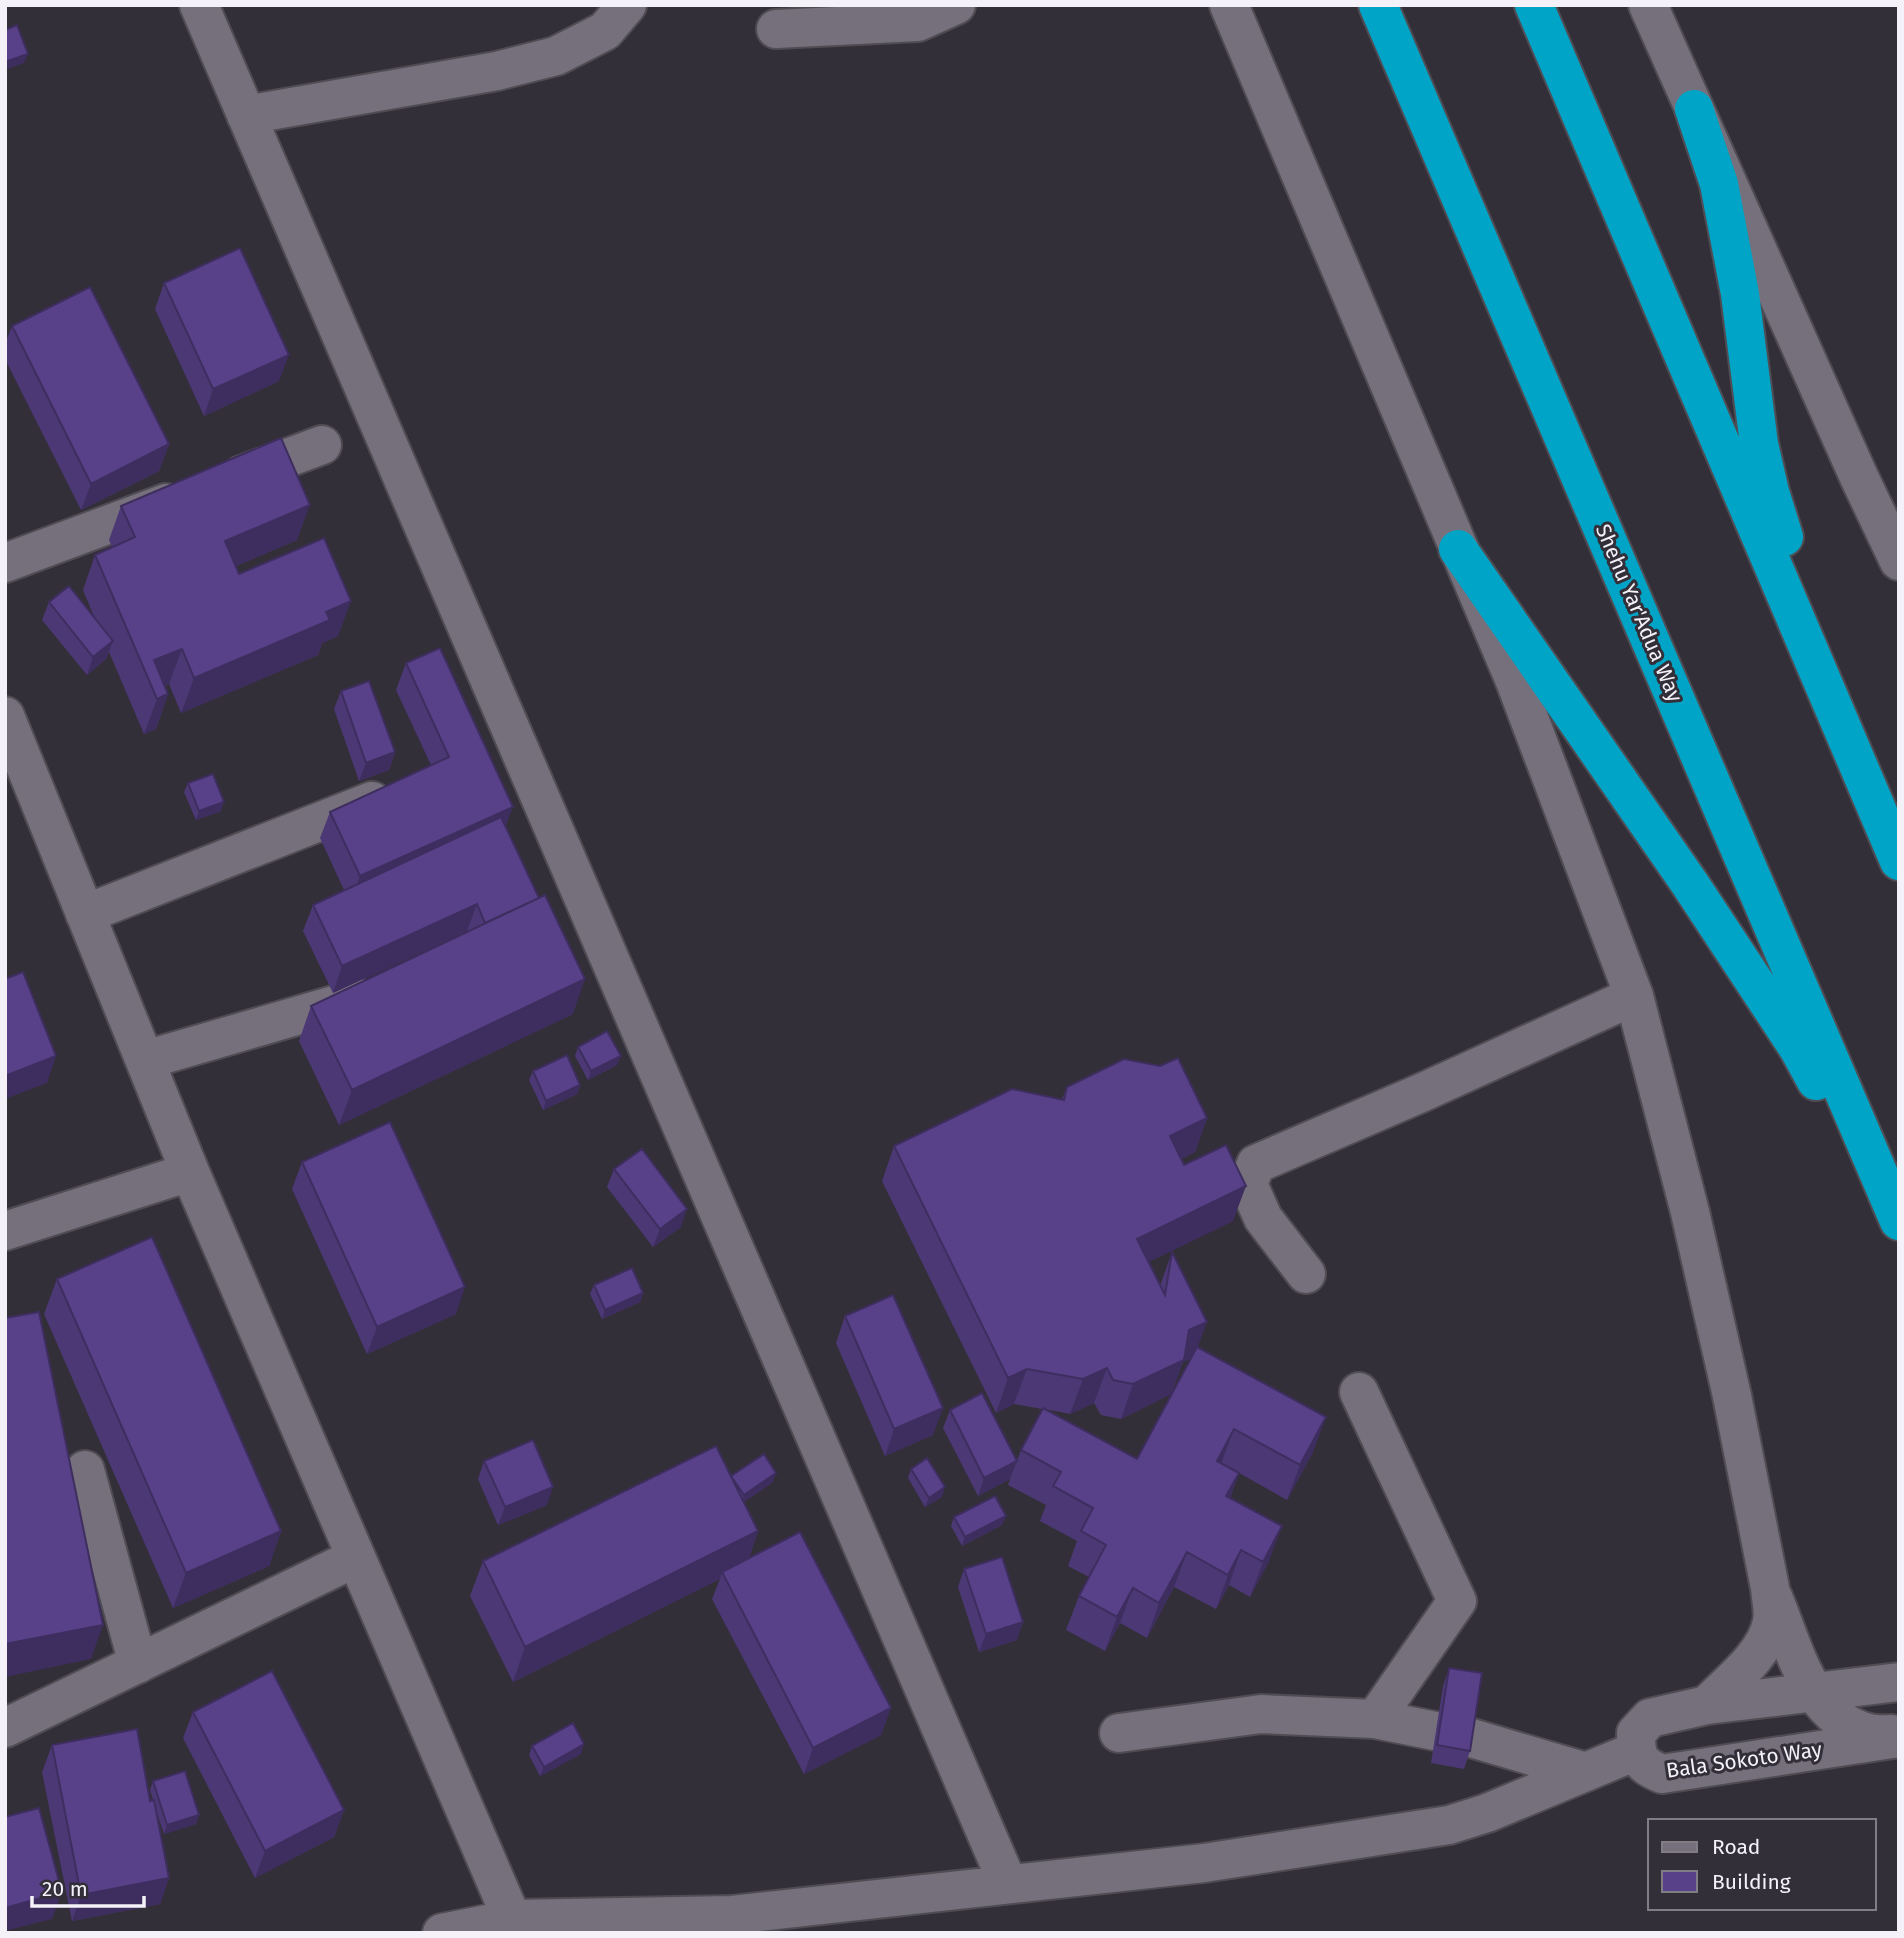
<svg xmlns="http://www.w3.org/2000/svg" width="1904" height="1938" viewBox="0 0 1904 1938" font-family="'Fira Sans',sans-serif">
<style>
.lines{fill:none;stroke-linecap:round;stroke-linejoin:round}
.minor-casing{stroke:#4f4c54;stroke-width:42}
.highway-casing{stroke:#4f4c54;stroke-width:42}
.minor{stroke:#75707c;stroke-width:38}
.highway{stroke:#00a4c6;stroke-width:38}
.wall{fill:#4c3875;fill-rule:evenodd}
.shaded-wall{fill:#3e2e5f}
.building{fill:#584188;stroke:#3e2e5f;stroke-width:2}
.labels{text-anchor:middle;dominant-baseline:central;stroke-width:6;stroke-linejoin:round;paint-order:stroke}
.street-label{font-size:21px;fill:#f4f2f8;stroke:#332f39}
</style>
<rect width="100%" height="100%" fill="#332f39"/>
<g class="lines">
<defs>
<path id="minor" d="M 199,5 L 1008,1884
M 1229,5 L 1515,681 L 1634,996 L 1690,1212 L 1732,1396 L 1770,1588 C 1771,1599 1774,1612 1772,1622 C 1765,1656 1730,1681 1707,1705
M 1648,5 L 1859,477 L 1899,561
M 776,29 L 918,22 L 956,5
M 246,115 L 497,71 L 556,56 L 605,31 L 627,5
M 242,475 L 322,445
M 5,563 L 166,503
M 5,716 L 190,1172 L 512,1919
M 85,914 L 372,801
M 145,1060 L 358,998
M 5,1231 L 190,1172
M 1306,1274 L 1263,1218 L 1248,1184 L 1256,1164 L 1421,1093 L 1634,996
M 1359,1392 L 1457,1601 L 1375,1719
M 85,1470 L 138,1664
M 1773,1597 C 1794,1646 1808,1718 1869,1733 C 1876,1735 1884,1734 1891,1734
M 1899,1682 L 1707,1705 L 1650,1718 L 1636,1733 C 1636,1758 1639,1764 1662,1774 L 1899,1738
M 5,1728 L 355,1558
M 1119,1733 L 1261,1714 L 1375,1719 L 1435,1731
M 1468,1737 L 1586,1772
M 442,1933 L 512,1919 L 732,1915 L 1204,1863 L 1449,1825 L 1487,1813 L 1636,1751"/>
<path id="highway" d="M 1378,5 L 1899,1221
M 1534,5 L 1899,861
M 1694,109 L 1719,184 L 1740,294 L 1759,444 L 1770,492 L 1784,537
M 1458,549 L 1690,884 L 1798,1048 L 1816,1081"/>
</defs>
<!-- minor casing -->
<use href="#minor" class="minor-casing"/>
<!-- highway casing -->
<use href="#highway" class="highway-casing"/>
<!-- minor -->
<use href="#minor" class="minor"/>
<!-- highway -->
<use href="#highway" class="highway"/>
</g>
<!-- wall -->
<path class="wall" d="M 164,283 L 279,381 L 204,416 L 155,309 Z
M 12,326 L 169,444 L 159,471 L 81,510 L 5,359 L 5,344 Z
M 121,506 L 297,540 L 236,566 L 239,574 L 338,636 L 322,643 L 318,655 L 181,713 L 169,684 L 165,686 L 168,694 L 156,729 L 144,734 L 109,652 L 106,659 L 87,675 L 42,620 L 49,602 L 95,619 L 83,590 L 95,555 L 112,547 L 109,540 Z
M 406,663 L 505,827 L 573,1014 L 339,1125 L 299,1041 L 311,1006 L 467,932 L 467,931 L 333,993 L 303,931 L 313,905 L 344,890 L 320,838 L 330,812 L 431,765 L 396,690 Z
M 341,691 L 395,752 L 389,770 L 359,781 L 334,709 Z
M 188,783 L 221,811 L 196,820 L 184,792 Z
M 578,1047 L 617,1065 L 588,1080 L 575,1056 Z
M 533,1071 L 580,1085 L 577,1094 L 543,1110 L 529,1080 Z
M 1067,1087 L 1207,1118 L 1195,1152 L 1181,1159 L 1184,1165 L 1233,1221 L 1148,1262 L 1160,1286 L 1172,1252 L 1207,1322 L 1197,1347 L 1313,1452 L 1287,1500 L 1239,1473 L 1230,1498 L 1269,1561 L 1250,1597 L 1229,1585 L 1216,1609 L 1174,1587 L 1147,1638 L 1120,1623 L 1105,1651 L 1066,1630 L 1079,1596 L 1089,1577 L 1068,1566 L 1077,1541 L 1040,1521 L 1046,1505 L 1008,1485 L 1010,1479 L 978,1496 L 943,1428 L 950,1410 L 1017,1461 L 1021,1450 L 1042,1409 L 1014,1404 L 996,1413 L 882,1181 L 894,1146 L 1062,1099 ZM 1192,1358 L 1137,1459 L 1045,1409 L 1070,1414 L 1094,1403 L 1101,1415 L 1121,1419 L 1171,1394 L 1183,1362 Z
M 302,1162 L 456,1314 L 367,1354 L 292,1189 Z
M 614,1169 L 681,1227 L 653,1247 L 607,1187 Z
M 57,1279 L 281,1531 L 269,1566 L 173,1608 L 44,1314 Z
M 594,1285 L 643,1293 L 640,1302 L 602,1319 L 590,1294 Z
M 845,1316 L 933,1435 L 885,1456 L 836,1343 Z
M 484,1461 L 547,1505 L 498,1525 L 478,1479 Z
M 911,1469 L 942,1497 L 925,1507 L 908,1478 Z
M 731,1476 L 773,1482 L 744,1502 L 758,1531 L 749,1558 L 881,1735 L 804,1774 L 712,1599 L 720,1579 L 513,1682 L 470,1596 L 483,1561 Z
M 954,1517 L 1002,1525 L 962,1546 L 951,1526 Z
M 964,1569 L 1017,1640 L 979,1652 L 958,1587 Z
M 1449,1668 L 1470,1751 L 1464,1769 L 1431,1763 L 1443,1686 Z
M 193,1712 L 344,1810 L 334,1837 L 255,1878 L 183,1738 Z
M 52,1745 L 150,1801 L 153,1800 L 150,1790 L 153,1781 L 199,1815 L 196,1824 L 164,1834 L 155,1807 L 169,1878 L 160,1904 L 72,1921 L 42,1772 Z
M 532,1746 L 581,1754 L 540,1776 L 529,1755 Z"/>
<!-- shaded-wall -->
<path class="shaded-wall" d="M 28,54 L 24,63 L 5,70 L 5,62 Z
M 289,355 L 279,381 L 204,416 L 213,389 Z
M 169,444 L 159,471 L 81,510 L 91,484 Z
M 310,505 L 297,540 L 212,576 L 225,541 Z
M 351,601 L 338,636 L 322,643 L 318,655 L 181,713 L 194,678 L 326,612 Z
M 113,641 L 106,659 L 87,675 L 93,657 Z
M 182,649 L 169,684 L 153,690 L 154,660 Z
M 168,694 L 156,729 L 144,734 L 157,699 Z
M 395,752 L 389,770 L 359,781 L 366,763 Z
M 224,802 L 221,811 L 196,820 L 199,811 Z
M 513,807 L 503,833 L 350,903 L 360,876 Z
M 477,904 L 467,931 L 333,993 L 342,966 Z
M 585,979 L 573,1014 L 339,1125 L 352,1090 Z
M 56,1056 L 47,1083 L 5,1099 L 5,1076 Z
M 621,1056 L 617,1065 L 588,1080 L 591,1071 Z
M 580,1085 L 577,1094 L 543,1110 L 546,1101 Z
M 1207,1118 L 1195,1152 L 1158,1171 L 1170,1136 Z
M 1246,1186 L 1233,1221 L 1124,1274 L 1137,1239 Z
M 687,1209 L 681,1227 L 653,1247 L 660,1229 Z
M 465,1287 L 456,1314 L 367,1354 L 377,1327 Z
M 643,1293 L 640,1302 L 602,1319 L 605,1310 Z
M 1207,1322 L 1194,1357 L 1183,1362 L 1171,1394 L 1121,1419 L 1133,1384 L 1189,1330 Z
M 1107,1368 L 1094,1403 L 1070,1414 L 1083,1379 Z
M 1027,1369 L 1014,1404 L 996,1413 L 1008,1378 Z
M 943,1408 L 933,1435 L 885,1456 L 894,1429 Z
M 1326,1417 L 1313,1452 L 1287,1500 L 1300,1465 Z
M 1234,1429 L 1221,1464 L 1217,1461 Z
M 1017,1461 L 1010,1479 L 978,1496 L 984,1478 Z
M 776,1473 L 773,1482 L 741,1504 L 744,1495 Z
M 1239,1473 L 1226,1508 L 1226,1496 Z
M 553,1487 L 547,1505 L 498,1525 L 505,1507 Z
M 945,1487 L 942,1497 L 925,1507 L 929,1498 Z
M 1006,1516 L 1002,1525 L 962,1546 L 965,1537 Z
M 1282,1526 L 1269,1561 L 1250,1597 L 1263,1562 Z
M 281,1531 L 269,1566 L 173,1608 L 186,1573 Z
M 758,1531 L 746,1566 L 722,1572 L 720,1579 L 513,1682 L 525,1647 Z
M 1241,1550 L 1229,1585 L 1216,1609 L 1228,1575 Z
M 1187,1552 L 1174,1587 L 1147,1638 L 1159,1603 Z
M 1133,1588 L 1120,1623 L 1105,1651 L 1117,1617 Z
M 1023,1622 L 1017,1640 L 979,1652 L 986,1634 Z
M 103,1625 L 91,1659 L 5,1677 L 5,1644 Z
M 891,1708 L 881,1735 L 804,1774 L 813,1748 Z
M 584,1744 L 581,1754 L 540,1776 L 544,1767 Z
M 344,1810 L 334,1837 L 255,1878 L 265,1851 Z
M 199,1815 L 196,1824 L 164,1834 L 167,1825 Z
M 169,1878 L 160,1904 L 72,1921 L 81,1895 Z
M 62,1892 L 52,1919 L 5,1931 L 5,1908 Z"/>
<!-- building -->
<path class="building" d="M 17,25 L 28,54 L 5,62 L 5,30 Z
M 240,248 L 289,355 L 213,389 L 164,283 Z
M 90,287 L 169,444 L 91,484 L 12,326 Z
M 281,438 L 310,505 L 225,541 L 239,574 L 324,538 L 351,601 L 326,612 L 330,620 L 194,678 L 182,649 L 154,660 L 168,694 L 157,699 L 95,555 L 135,537 L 121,506 Z
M 69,586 L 113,641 L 93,657 L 49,602 Z
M 440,648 L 513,807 L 360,876 L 330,812 L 449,757 L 406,663 Z
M 369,681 L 395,752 L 366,763 L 341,691 Z
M 213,774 L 224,802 L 199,811 L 188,783 Z
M 501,817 L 539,898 L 485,923 L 477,904 L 342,966 L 313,905 Z
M 545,895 L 585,979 L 352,1090 L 311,1006 Z
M 23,972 L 56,1056 L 5,1076 L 5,979 Z
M 607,1031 L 621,1056 L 591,1071 L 578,1047 Z
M 567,1055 L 580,1085 L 546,1101 L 533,1071 Z
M 1178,1058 L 1207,1118 L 1170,1136 L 1184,1165 L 1226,1145 L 1246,1186 L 1137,1239 L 1165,1295 L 1172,1252 L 1207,1322 L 1189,1330 L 1184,1360 L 1133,1384 L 1113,1380 L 1107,1368 L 1083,1379 L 1027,1369 L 1008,1378 L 894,1146 L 1012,1089 L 1064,1100 L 1067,1087 L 1124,1059 L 1160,1066 Z
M 390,1122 L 465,1287 L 377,1327 L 302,1162 Z
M 642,1149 L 687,1209 L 660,1229 L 614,1169 Z
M 152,1237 L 281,1531 L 186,1573 L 57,1279 Z
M 632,1268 L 643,1293 L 605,1310 L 594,1285 Z
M 893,1295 L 943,1408 L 894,1429 L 845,1316 Z
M 39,1312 L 103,1625 L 5,1644 L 5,1318 Z
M 1197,1347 L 1326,1417 L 1300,1465 L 1234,1429 L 1217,1461 L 1239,1473 L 1226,1496 L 1282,1526 L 1263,1562 L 1241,1550 L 1228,1575 L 1187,1552 L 1159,1603 L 1133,1588 L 1117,1617 L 1079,1596 L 1106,1545 L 1081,1531 L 1093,1508 L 1053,1486 L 1061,1472 L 1021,1450 L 1043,1408 L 1137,1459 Z
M 982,1393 L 1017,1461 L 984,1478 L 950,1410 Z
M 533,1440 L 553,1487 L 505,1507 L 484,1461 Z
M 716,1446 L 758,1531 L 525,1647 L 483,1561 Z
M 764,1454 L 776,1473 L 744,1495 L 731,1476 Z
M 927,1458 L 945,1487 L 929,1498 L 911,1469 Z
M 995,1496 L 1006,1516 L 965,1537 L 954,1517 Z
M 800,1532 L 891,1708 L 813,1748 L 722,1572 Z
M 1002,1557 L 1023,1622 L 986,1634 L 964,1569 Z
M 1449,1668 L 1482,1673 L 1470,1751 L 1437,1745 Z
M 272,1671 L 344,1810 L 265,1851 L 193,1712 Z
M 573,1723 L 584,1744 L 544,1767 L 532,1746 Z
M 137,1729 L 150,1801 L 154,1800 L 169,1878 L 81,1895 L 52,1745 Z
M 185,1771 L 199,1815 L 167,1825 L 153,1781 Z
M 39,1808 L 62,1892 L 5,1908 L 5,1817 Z"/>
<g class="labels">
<!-- street labels -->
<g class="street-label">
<text transform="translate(1639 613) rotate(67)">Shehu Yar'Adua Way</text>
<text transform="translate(1744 1760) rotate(-8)">Bala Sokoto Way</text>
</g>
</g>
<!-- border -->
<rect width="1904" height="1938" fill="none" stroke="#f4f2f8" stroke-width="14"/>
<!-- legend -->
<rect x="1648" y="1819" width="228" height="91" fill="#332f39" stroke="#807d85" stroke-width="2"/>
<rect x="1662" y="1842" width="35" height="10" fill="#75707c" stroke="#807d85" stroke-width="2"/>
<text x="1712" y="1854" font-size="21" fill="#f4f2f8">Road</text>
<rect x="1662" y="1871" width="35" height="21" fill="#584188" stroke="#807d85" stroke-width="2"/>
<text x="1712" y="1889" font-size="21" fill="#f4f2f8">Building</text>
<!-- scale -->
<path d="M32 1896v10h112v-10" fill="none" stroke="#f4f2f8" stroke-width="3.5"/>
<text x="42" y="1896" font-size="21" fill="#f4f2f8" stroke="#332f39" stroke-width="5" paint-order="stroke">20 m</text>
</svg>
